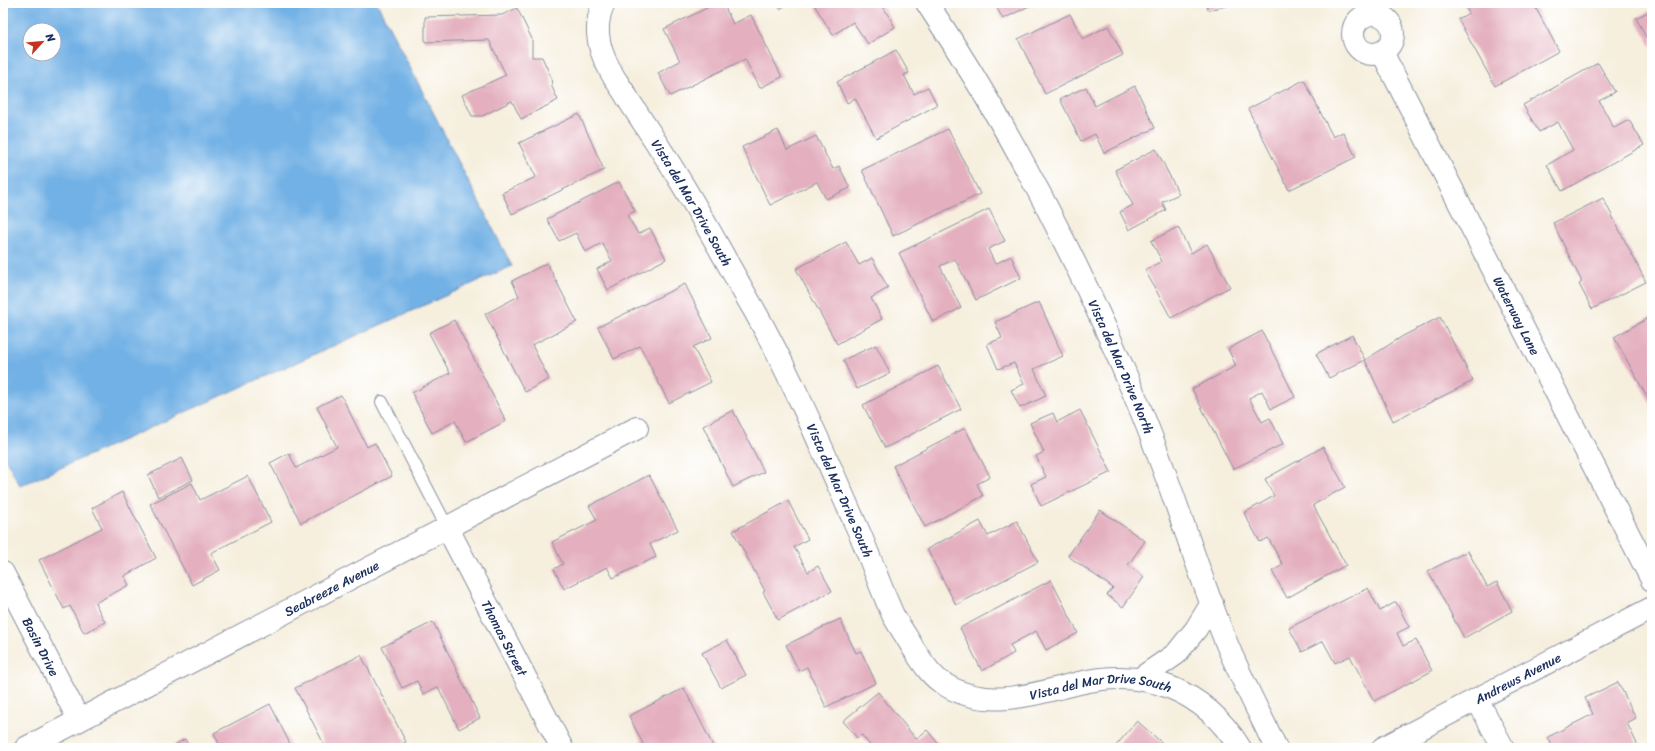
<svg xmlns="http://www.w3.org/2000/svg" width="1655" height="751" viewBox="0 0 1655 751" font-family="Sriracha,sans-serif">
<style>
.water{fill:#72b1e5;stroke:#4670a2;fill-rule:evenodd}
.building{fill:#e4b0bf}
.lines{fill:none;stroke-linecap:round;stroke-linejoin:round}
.lane-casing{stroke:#888f9e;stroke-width:14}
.street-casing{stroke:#888f9e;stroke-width:24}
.lane{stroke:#fff;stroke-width:12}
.street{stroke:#fff;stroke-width:22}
.labels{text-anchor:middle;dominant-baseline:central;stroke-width:3;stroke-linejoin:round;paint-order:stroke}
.street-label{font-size:13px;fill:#1b2f5e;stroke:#fff}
</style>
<rect width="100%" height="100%" fill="#fff"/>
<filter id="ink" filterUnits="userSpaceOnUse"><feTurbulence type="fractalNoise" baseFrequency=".025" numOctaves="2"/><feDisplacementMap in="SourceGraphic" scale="8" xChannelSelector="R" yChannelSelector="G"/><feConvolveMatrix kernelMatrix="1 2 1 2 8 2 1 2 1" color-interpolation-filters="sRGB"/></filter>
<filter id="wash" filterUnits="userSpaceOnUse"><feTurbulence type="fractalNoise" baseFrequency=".012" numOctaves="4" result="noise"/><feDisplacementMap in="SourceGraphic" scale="16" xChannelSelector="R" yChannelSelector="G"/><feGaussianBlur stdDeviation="0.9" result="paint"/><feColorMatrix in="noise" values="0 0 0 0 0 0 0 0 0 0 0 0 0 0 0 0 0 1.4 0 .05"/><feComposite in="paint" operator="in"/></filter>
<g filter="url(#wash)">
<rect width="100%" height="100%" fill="#f6efde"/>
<!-- water -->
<path class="water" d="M 3,3 L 377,3 L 512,266 L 20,486 L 3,454 ZM 30,30 L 54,30 L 54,54 L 30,54 Z"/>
<g id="blocks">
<!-- building -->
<path class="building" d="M 717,3 L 723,3 L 733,24 L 751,15 L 782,77 L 760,88 L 745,59 L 670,96 L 658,73 L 680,61 L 664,29 Z
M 777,3 L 789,3 L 780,9 Z
M 813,3 L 881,3 L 895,27 L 868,44 L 853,22 L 833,35 Z
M 994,3 L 1035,3 L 1003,19 Z
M 1177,3 L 1192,3 L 1192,4 L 1178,7 Z
M 1206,3 L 1235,3 L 1235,4 L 1208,10 Z
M 1463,3 L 1533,3 L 1559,51 L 1495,86 L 1458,19 L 1469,13 Z
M 517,8 L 532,39 L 532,57 L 542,57 L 551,77 L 552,87 L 558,100 L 521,119 L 512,101 L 482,116 L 472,116 L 462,95 L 506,75 L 489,40 L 425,42 L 425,17 L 502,15 Z
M 1652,10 L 1652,48 L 1636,18 Z
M 1070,14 L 1083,39 L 1108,26 L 1123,55 L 1045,94 L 1018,39 Z
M 896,50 L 909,73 L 904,75 L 914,94 L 928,87 L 937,105 L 876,138 L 855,98 L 847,103 L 837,82 Z
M 1598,63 L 1615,92 L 1599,101 L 1614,128 L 1629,120 L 1644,145 L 1562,191 L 1547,165 L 1573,150 L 1558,122 L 1539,132 L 1523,105 Z
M 1304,80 L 1333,137 L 1343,132 L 1356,157 L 1289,190 L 1248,109 Z
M 1135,86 L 1155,128 L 1104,153 L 1095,134 L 1081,141 L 1060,99 L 1086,87 L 1095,106 Z
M 579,114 L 604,170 L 512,214 L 502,193 L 536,177 L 519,143 Z
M 948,129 L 980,194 L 893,236 L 862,170 Z
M 778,130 L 787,150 L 816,136 L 833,169 L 839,166 L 850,188 L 826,199 L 817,182 L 770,205 L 742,147 Z
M 1156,149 L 1179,194 L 1162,202 L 1166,210 L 1129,230 L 1120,212 L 1133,205 L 1115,170 Z
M 619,182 L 635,211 L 627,215 L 638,234 L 650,228 L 666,259 L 608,290 L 597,269 L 612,261 L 602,243 L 585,252 L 576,233 L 559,241 L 547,219 Z
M 1603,198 L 1646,282 L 1592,309 L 1579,284 L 1582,282 L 1553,223 Z
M 989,209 L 1005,241 L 988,249 L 995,264 L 1011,256 L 1021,278 L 976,300 L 955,259 L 940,266 L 961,308 L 933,322 L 899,253 Z
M 1178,227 L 1191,253 L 1207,244 L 1230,287 L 1171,318 L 1145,270 L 1162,261 L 1151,241 Z
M 846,242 L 859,265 L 872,258 L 888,288 L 871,298 L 882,319 L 837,344 L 796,269 Z
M 547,263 L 577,322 L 532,345 L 549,379 L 525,392 L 485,314 L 519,296 L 512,281 Z
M 685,284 L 712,338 L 693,347 L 711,382 L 669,403 L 640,346 L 614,359 L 598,327 Z
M 1039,302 L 1063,356 L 1034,369 L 1046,396 L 1020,408 L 1011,390 L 1024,384 L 1014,363 L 998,369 L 987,344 L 1002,338 L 995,322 Z
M 1652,316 L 1652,406 L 1614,337 Z
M 1440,317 L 1473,381 L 1393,421 L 1365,360 L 1403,336 Z
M 454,320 L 506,421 L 466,442 L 455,421 L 432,433 L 412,393 L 450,373 L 429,333 Z
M 1262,331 L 1295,397 L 1271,409 L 1262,391 L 1249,398 L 1262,422 L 1270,418 L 1283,444 L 1233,469 L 1192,389 L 1236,366 L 1228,349 Z
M 1352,335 L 1365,360 L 1329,378 L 1316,354 Z
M 876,345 L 890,373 L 857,389 L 843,360 Z
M 938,366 L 961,409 L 885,448 L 863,405 Z
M 341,395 L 367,447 L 375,443 L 392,476 L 301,523 L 270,463 L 289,453 L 296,468 L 337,447 L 317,407 Z
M 733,410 L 764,472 L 733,487 L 703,426 Z
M 1080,410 L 1111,472 L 1041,506 L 1031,484 L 1046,477 L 1036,456 L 1044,452 L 1030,423 L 1053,413 L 1057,422 Z
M 965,428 L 990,477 L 977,484 L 983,496 L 925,527 L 893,466 Z
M 1323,447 L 1345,487 L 1313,505 L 1346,565 L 1287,598 L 1272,571 L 1283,565 L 1268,538 L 1260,542 L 1244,513 L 1274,496 L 1265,479 Z
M 182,458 L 193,480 L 158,497 L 148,475 Z
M 649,475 L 678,530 L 650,544 L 656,557 L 613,578 L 607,567 L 564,589 L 554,569 L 563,564 L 552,542 L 597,520 L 589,506 Z
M 248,476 L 271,522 L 211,553 L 220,570 L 192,585 L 150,504 L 192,483 L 200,500 Z
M 122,492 L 156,558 L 124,576 L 129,585 L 95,603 L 105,622 L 84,633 L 70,606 L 64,609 L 39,560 L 102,528 L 92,508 Z
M 788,501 L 808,539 L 794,547 L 808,572 L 818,566 L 832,591 L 778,620 L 763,592 L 765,591 L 733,531 Z
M 1100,510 L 1145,541 L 1128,565 L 1144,577 L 1123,607 L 1107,595 L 1113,588 L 1068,556 Z
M 980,521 L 988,536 L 1017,521 L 1038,562 L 956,605 L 927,549 Z
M 1468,551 L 1487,587 L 1497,582 L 1512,611 L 1464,638 L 1428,571 Z
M 1051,580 L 1078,633 L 1046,650 L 1036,631 L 1010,645 L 1014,653 L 982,671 L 960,628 Z
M 1368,588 L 1380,611 L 1396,602 L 1409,627 L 1397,633 L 1403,646 L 1416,640 L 1432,671 L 1374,701 L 1350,656 L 1335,663 L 1323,641 L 1302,652 L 1289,628 Z
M 840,619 L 856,653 L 861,651 L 876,683 L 826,707 L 807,667 L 799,671 L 786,645 Z
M 433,622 L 480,718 L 459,729 L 438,687 L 423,694 L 417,681 L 402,688 L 382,647 Z
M 727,640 L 746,675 L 721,688 L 702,653 Z
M 361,655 L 406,742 L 395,748 L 326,748 L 295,688 Z
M 1618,682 L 1636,718 L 1627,723 L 1639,748 L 1553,748 L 1548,737 L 1593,714 L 1585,698 Z
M 684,688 L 714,748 L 645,748 L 629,716 Z
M 878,692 L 916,739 L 927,730 L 942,748 L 872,748 L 862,735 L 857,738 L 843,721 Z
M 270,704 L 292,748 L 270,748 L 270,746 L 267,748 L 221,748 L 214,733 Z
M 1137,721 L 1168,748 L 1114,748 Z
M 185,739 L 190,748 L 169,748 Z"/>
</g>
</g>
<g filter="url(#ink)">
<use href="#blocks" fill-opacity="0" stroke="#888f9e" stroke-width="1"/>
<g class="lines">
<defs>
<path id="lane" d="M 382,402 L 447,527"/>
<g id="street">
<path id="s1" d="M 604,3 C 594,23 597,46 608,66 C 613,78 622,88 628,99 C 644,124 661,149 676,174 C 703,217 727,263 753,308 C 792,377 823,451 855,523 C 869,553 879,585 893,615 C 899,626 907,637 913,648 C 921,660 929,674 941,682 C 984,712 1033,694 1079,683 C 1146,667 1204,690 1240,748"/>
<path id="s2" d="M 927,3 C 1011,129 1081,266 1139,406 C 1170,480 1193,557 1222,632 C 1237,671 1258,710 1276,748"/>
<circle cx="1373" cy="34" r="20"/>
<path id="s3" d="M 1382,52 L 1652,580"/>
<path id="s4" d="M 447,527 L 562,748"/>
<path id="s5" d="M 3,573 L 79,720"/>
<path d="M 1141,678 L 1176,654 L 1196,629 L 1212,603"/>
<path d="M 1477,699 L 1503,748"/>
<path id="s6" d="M 26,748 L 637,428"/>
<path id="s7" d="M 1383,748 L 1652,608"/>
</g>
</defs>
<!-- lane casing -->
<use href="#lane" class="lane-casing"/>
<!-- street casing -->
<use href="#street" class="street-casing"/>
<!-- lane -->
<use href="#lane" class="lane"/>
<!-- street -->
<use href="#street" class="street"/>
</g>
</g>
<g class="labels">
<!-- street labels -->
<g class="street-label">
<text stroke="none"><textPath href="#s1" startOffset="226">Vista del Mar Drive South</textPath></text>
<text stroke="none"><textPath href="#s3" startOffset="296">Waterway Lane</textPath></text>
<text stroke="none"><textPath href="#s2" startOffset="413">Vista del Mar Drive North</textPath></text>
<text stroke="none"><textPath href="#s1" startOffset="550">Vista del Mar Drive South</textPath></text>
<text stroke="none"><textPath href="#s6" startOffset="345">Seabreeze Avenue</textPath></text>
<text stroke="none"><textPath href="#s4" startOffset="125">Thomas Street</textPath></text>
<text stroke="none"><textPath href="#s5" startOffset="83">Basin Drive</textPath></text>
<text stroke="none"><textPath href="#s7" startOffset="152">Andrews Avenue</textPath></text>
<text stroke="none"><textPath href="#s1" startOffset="933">Vista del Mar Drive South</textPath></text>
</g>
</g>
<!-- margin -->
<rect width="1655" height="751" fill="none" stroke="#fff" stroke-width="16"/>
<!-- north arrow -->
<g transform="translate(42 42) rotate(63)"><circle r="19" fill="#ffffff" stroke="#a4acbf"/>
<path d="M0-3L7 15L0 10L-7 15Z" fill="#c8321e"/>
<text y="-6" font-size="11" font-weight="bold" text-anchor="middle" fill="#1b2f5e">N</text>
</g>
</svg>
